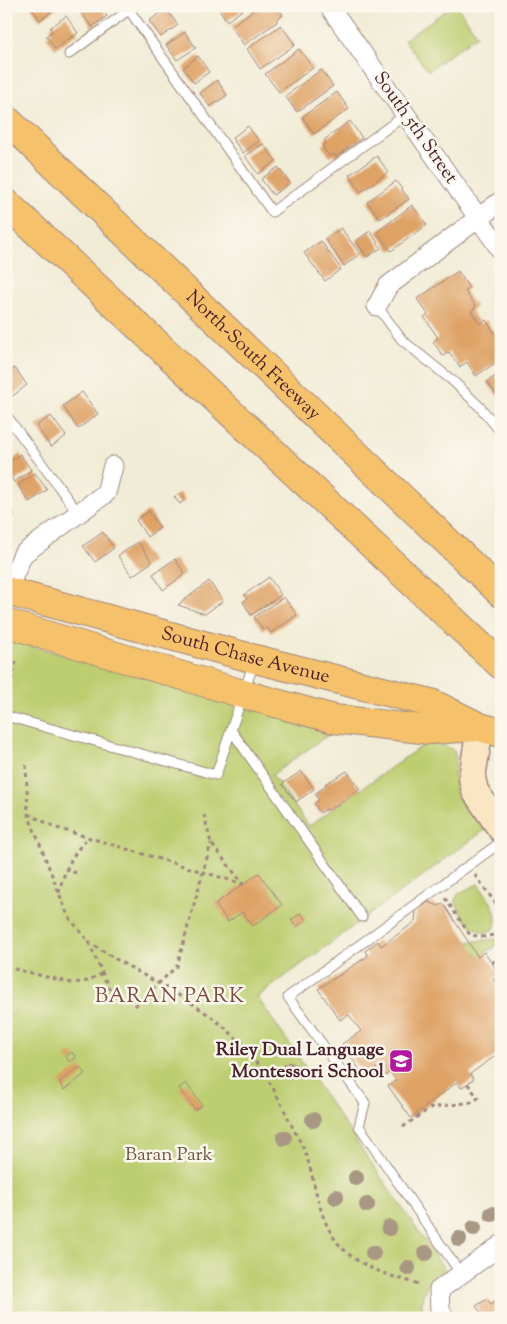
<svg xmlns="http://www.w3.org/2000/svg" width="507" height="1324" viewBox="0 0 507 1324" font-family="'Sorts Mill Goudy',serif">
<style>
.green{fill:#bdce71;stroke:#84764e}
.building{fill:#dea265}
.lines{fill:none;stroke-linecap:round;stroke-linejoin:round}
.lane-casing{stroke:#9e8680;stroke-width:11}
.street-casing{stroke:#9e8680;stroke-width:21}
.secondary-casing{stroke:#9e8680;stroke-width:29}
.primary-casing{stroke:#9e8680;stroke-width:30}
.highway-casing{stroke:#9e8680;stroke-width:30}
.path{stroke:#9e8680;stroke-width:3;stroke-dasharray:4 4;stroke-linecap:butt}
.lane{stroke:#fff;stroke-width:9}
.street{stroke:#fff;stroke-width:19}
.secondary{stroke:#fbe6c4;stroke-width:26}
.primary{stroke:#f5c16b;stroke-width:28}
.highway{stroke:#f5c16b;stroke-width:28}
.tree{fill:#a89883}
.labels{text-anchor:middle;dominant-baseline:central;stroke-width:5;stroke-linejoin:round;paint-order:stroke}
.street-label{font-size:19px;fill:#4a1f2b;stroke:#fbf7ec}
.poi-label{font-size:19px;font-weight:bold;fill:#4a1f2b;stroke:#fbf7ec;text-anchor:end}
.park-label{font-size:19px;fill:#6c5440;stroke:#fbf7ec}
.quarter-label{font-size:21px;letter-spacing:1px;fill:#7e4d3f;stroke:#fbf7ec}
</style>
<rect width="100%" height="100%" fill="#fbf7ec"/>
<filter id="ink" filterUnits="userSpaceOnUse"><feTurbulence type="fractalNoise" baseFrequency=".02" numOctaves="2"/><feDisplacementMap in="SourceGraphic" scale="10" xChannelSelector="R" yChannelSelector="G"/><feConvolveMatrix kernelMatrix="1 2 1 2 8 2 1 2 1" color-interpolation-filters="sRGB"/></filter>
<filter id="wash" filterUnits="userSpaceOnUse"><feTurbulence type="fractalNoise" baseFrequency=".0096" numOctaves="4" result="noise"/><feDisplacementMap in="SourceGraphic" scale="20" xChannelSelector="R" yChannelSelector="G"/><feGaussianBlur stdDeviation="1.12" result="paint"/><feColorMatrix in="noise" values="0 0 0 0 0 0 0 0 0 0 0 0 0 0 0 0 0 1.4 0 .05"/><feComposite in="paint" operator="in"/></filter>
<g filter="url(#wash)">
<rect width="100%" height="100%" fill="#f1ecd5"/>
<!-- green -->
<path class="green" d="M 452,6 L 457,6 L 477,35 L 428,71 L 404,40 Z
M 6,639 L 336,729 L 272,775 L 309,826 L 427,742 C 474,749 447,760 457,788 C 463,804 475,817 485,830 L 257,997 L 445,1270 C 428,1282 415,1296 426,1318 L 6,1318 Z
M 478,884 C 488,899 501,911 494,929 L 486,933 C 468,927 462,917 455,900 L 459,893 Z
M 496,939 L 500,944 L 478,957 L 467,942 Z"/>
<g id="blocks">
<!-- building -->
<path class="building" d="M 30,6 L 60,6 L 40,20 Z
M 89,6 L 100,6 L 107,16 L 92,27 L 81,12 Z
M 217,6 L 248,6 L 227,21 Z
M 259,6 L 277,6 L 283,15 L 276,20 L 277,22 L 244,45 L 231,26 Z
M 166,9 L 178,25 L 161,37 L 149,21 Z
M 66,16 L 78,33 L 55,49 L 46,36 L 52,32 L 50,28 Z
M 281,25 L 295,45 L 260,69 L 247,49 Z
M 185,32 L 196,48 L 177,60 L 166,45 Z
M 299,49 L 313,68 L 279,92 L 265,74 Z
M 198,56 L 209,72 L 194,83 L 183,68 Z
M 321,70 L 333,86 L 297,112 L 285,96 Z
M 217,80 L 227,95 L 210,107 L 200,93 Z
M 337,92 L 349,109 L 314,134 L 302,117 Z
M 350,121 L 362,138 L 336,157 L 334,154 L 330,157 L 322,146 L 326,143 L 324,140 Z
M 248,126 L 259,141 L 243,153 L 232,138 Z
M 263,144 L 276,161 L 258,174 L 245,156 Z
M 377,156 L 388,172 L 361,192 L 349,175 Z
M 278,167 L 290,183 L 273,195 L 261,179 Z
M 396,181 L 409,199 L 380,219 L 367,202 Z
M 412,205 L 427,225 L 391,251 L 377,232 Z
M 341,228 L 360,254 L 344,266 L 325,239 Z
M 370,231 L 381,248 L 367,257 L 356,241 Z
M 321,241 L 341,269 L 325,281 L 304,253 Z
M 458,271 L 469,288 L 465,291 L 476,307 L 471,311 L 480,324 L 486,320 L 496,335 L 501,332 L 501,359 L 476,376 L 467,362 L 460,367 L 449,352 L 443,356 L 433,342 L 438,338 L 424,317 L 428,314 L 417,299 Z
M 15,368 L 27,385 L 10,398 L 6,392 L 6,374 Z
M 501,372 L 501,398 L 500,399 L 487,382 Z
M 82,392 L 98,414 L 78,429 L 63,406 Z
M 51,416 L 66,436 L 51,447 L 36,426 Z
M 20,454 L 31,470 L 14,482 L 6,471 L 6,465 Z
M 35,473 L 47,490 L 29,502 L 18,485 Z
M 180,493 L 185,500 L 180,504 L 174,497 Z
M 6,504 L 14,515 L 6,520 Z
M 149,511 L 160,528 L 147,537 L 136,520 Z
M 103,532 L 114,548 L 95,562 L 83,546 Z
M 138,542 L 152,562 L 132,576 L 118,556 Z
M 175,559 L 185,574 L 163,590 L 153,574 Z
M 269,577 L 281,595 L 251,615 L 243,602 L 247,599 L 244,595 Z
M 209,581 L 223,601 L 205,614 L 178,605 Z
M 284,597 L 297,615 L 271,633 L 267,628 L 263,630 L 254,617 Z
M 301,771 L 314,789 L 296,802 L 282,784 Z
M 347,771 L 360,789 L 329,810 L 326,809 L 320,813 L 314,804 L 319,800 L 315,794 L 326,786 L 325,784 Z
M 259,873 L 282,905 L 253,926 L 242,912 L 228,922 L 215,904 Z
M 428,902 L 439,906 L 443,903 L 478,957 L 484,952 L 500,975 L 493,980 L 501,991 L 501,1052 L 470,1074 L 474,1079 L 461,1088 L 457,1082 L 411,1118 L 388,1086 L 396,1080 L 390,1072 L 385,1076 L 379,1067 L 364,1076 L 342,1044 L 361,1031 L 349,1015 L 340,1020 L 318,989 L 368,956 L 365,951 L 378,941 L 381,946 L 415,922 L 416,911 Z
M 301,913 L 306,920 L 296,927 L 291,920 Z
M 72,1052 L 76,1058 L 69,1062 L 66,1056 Z
M 80,1067 L 85,1074 L 64,1090 L 59,1082 Z
M 186,1083 L 202,1105 L 195,1110 L 179,1088 Z
M 487,1299 L 491,1304 L 497,1300 L 501,1305 L 501,1318 L 485,1318 L 476,1306 Z"/>
</g>
</g>
<g filter="url(#ink)">
<use href="#blocks" fill-opacity="0" stroke="#9e8680" stroke-width="1"/>
<g class="lines">
<defs>
<path id="lane" d="M 129,10 L 272,212 L 405,115
M 69,54 L 134,6
M 377,306 L 402,340 L 454,382 L 480,407 L 501,432
M 6,415 L 78,513
M 254,662 L 231,730 L 362,917
M 6,716 L 216,775 L 231,730
M 461,1274 L 359,1126 L 365,1103 L 288,997 L 501,842"/>
<path id="street" d="M 329,6 L 501,250
M 377,306 L 388,286 L 501,201
M 6,593 L 23,554 L 106,493 L 113,466
M 445,1318 L 440,1310 L 439,1290 L 501,1245"/>
<path id="secondary" d="M 480,727 L 472,778 L 475,791 L 501,829"/>
<g id="primary">
<path id="s1" d="M 6,591 L 255,659 L 431,703 L 480,727 L 501,733"/>
<path d="M 6,623 L 243,694 L 334,719 L 430,730 L 478,727"/>
</g>
<g id="highway">
<path id="s2" d="M 6,119 L 501,593"/>
<path d="M 6,203 L 501,665"/>
</g>
</defs>
<!-- lane casing -->
<use href="#lane" class="lane-casing"/>
<!-- street casing -->
<use href="#street" class="street-casing"/>
<!-- secondary casing -->
<use href="#secondary" class="secondary-casing"/>
<!-- primary casing -->
<use href="#primary" class="primary-casing"/>
<!-- highway casing -->
<use href="#highway" class="highway-casing"/>
<!-- path -->
<path class="path" d="M 6,704 L 17,658
M 26,765 L 28,814 L 68,916 L 88,941 L 113,997
M 28,814 L 57,828 L 243,884 L 211,843 L 204,815
M 65,869 L 76,873
M 475,875 L 501,911
M 59,893 C 64,871 72,854 88,838
M 445,898 L 470,935 L 485,937 L 497,934
M 497,934 L 501,923
M 497,934 L 501,939
M 88,941 C 140,978 204,1000 246,1049 C 266,1072 278,1097 291,1124 C 296,1135 304,1146 307,1158 C 315,1182 318,1211 331,1233 C 349,1265 388,1276 420,1284
M 492,963 L 501,957
M 6,967 L 72,983 L 87,981 L 103,973
M 135,1006 L 177,966 L 211,843
M 403,1127 L 430,1108 L 472,1102 L 478,1098 L 467,1083"/>
<!-- lane -->
<use href="#lane" class="lane"/>
<!-- street -->
<use href="#street" class="street"/>
<!-- secondary -->
<use href="#secondary" class="secondary"/>
<!-- primary -->
<use href="#primary" class="primary"/>
<!-- highway -->
<use href="#highway" class="highway"/>
</g>
<!-- trees -->
<g class="tree">
<circle cx="290" cy="1070" r="8"/>
<circle cx="313" cy="1120" r="8"/>
<circle cx="284" cy="1138" r="8"/>
<circle cx="356" cy="1178" r="8"/>
<circle cx="336" cy="1197" r="8"/>
<circle cx="367" cy="1205" r="8"/>
<circle cx="492" cy="1214" r="8"/>
<circle cx="389" cy="1228" r="8"/>
<circle cx="474" cy="1228" r="8"/>
<circle cx="459" cy="1239" r="8"/>
<circle cx="373" cy="1253" r="8"/>
<circle cx="426" cy="1253" r="8"/>
<circle cx="408" cy="1268" r="8"/>
</g>
</g>
<!-- icons -->
<defs>
<symbol id="school-square" viewBox="-11 -11 22 22"><rect x="-9" y="-9" width="18" height="18" rx="4" fill="#b5179e" stroke="#fbf7ec"/><path d="M0-5L7-2L0 1L-7-2ZM-4 1L0 2.5L4 1V4Q0 6-4 4Z" fill="#fff"/></symbol>
</defs>
<g fill-rule="evenodd">
<use href="#school-square" x="387" y="1047" width="28" height="28"/>
</g>
<g class="labels">
<!-- street labels -->
<g class="street-label">
<text transform="translate(415 128) rotate(55)">South 5th Street</text>
<text stroke="none"><textPath href="#s2" startOffset="342">North-South Freeway</textPath></text>
<text stroke="none"><textPath href="#s1" startOffset="248">South Chase Avenue</textPath></text>
</g>
<!-- poi labels -->
<g class="poi-label">
<text x="384" y="1050">Riley Dual Language<tspan x="384" dy="22">Montessori School</tspan></text>
</g>
<!-- park labels -->
<g class="park-label">
<text x="169" y="1155">Baran Park</text>
</g>
<!-- quarter labels -->
<g class="quarter-label">
<text x="170" y="997">BARAN PARK</text>
</g>
</g>
<!-- margin -->
<rect width="507" height="1324" fill="none" stroke="#fbf7ec" stroke-width="25"/>
</svg>
